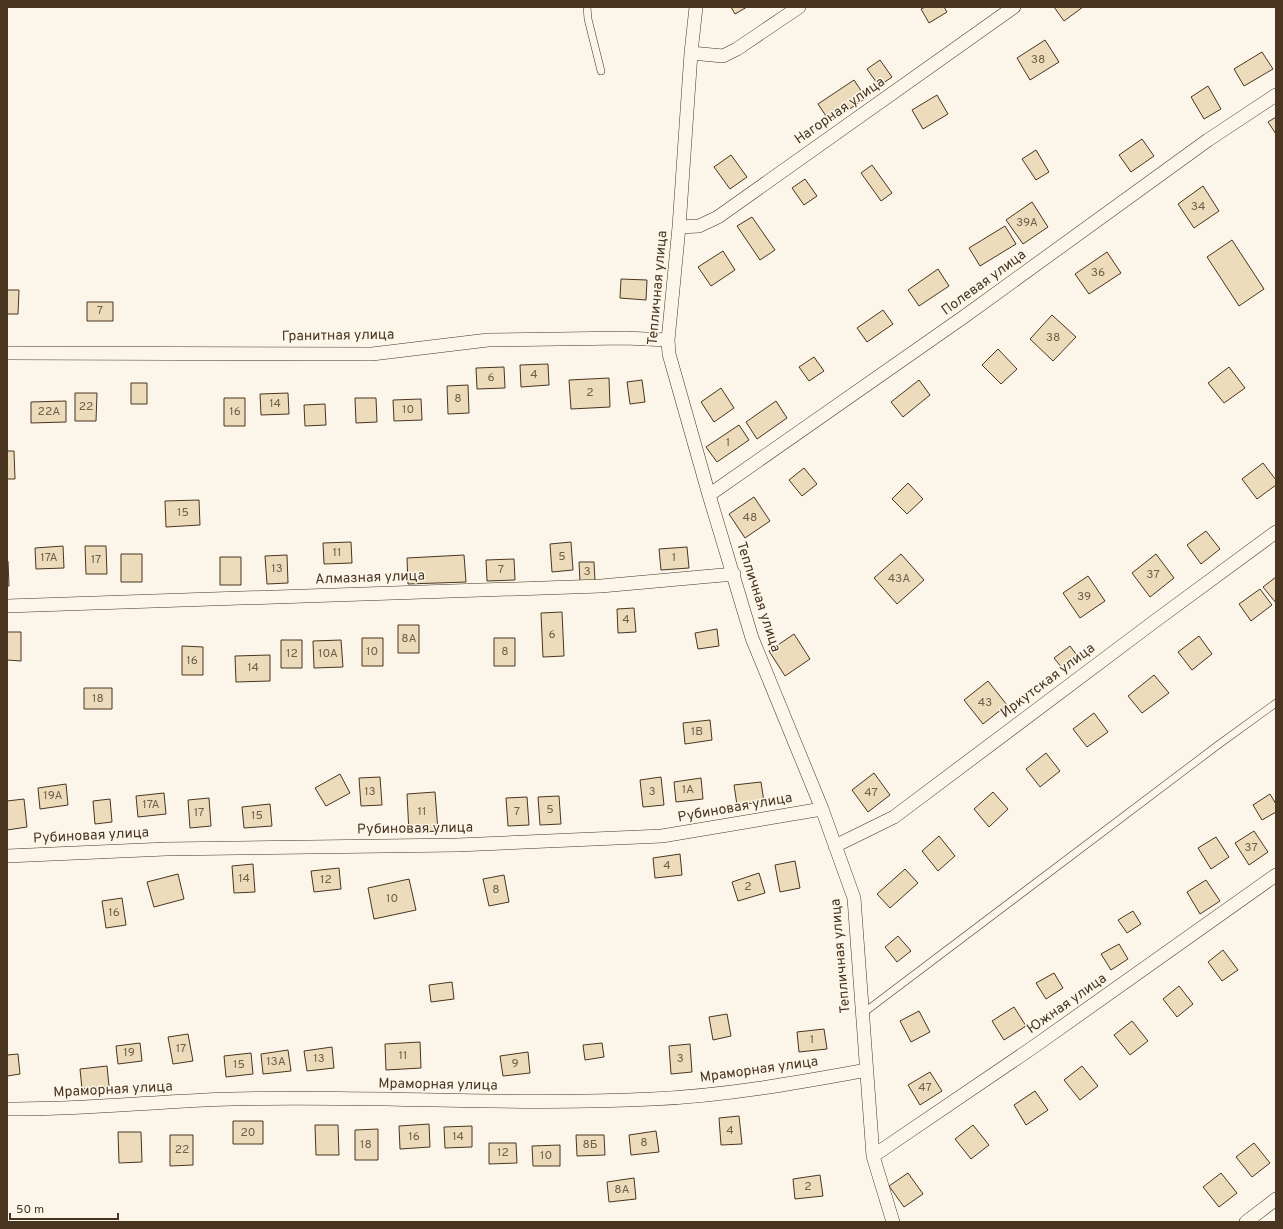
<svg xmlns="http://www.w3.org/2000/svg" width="1283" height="1229" viewBox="0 0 1283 1229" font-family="Overpass,sans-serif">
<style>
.building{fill:#ecdcbc;stroke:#4a3520}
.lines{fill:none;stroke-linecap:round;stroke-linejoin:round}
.lane-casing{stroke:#4a3520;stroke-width:8}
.street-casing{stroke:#4a3520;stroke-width:14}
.lane{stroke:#fbf6e9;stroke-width:7}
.street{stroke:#fbf6e9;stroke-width:13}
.labels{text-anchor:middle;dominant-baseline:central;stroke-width:3;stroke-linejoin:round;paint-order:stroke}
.number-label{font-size:12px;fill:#725f47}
.street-label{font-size:14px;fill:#4a3520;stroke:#fbf6e9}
</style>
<rect width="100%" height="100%" fill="#fbf6e9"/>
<!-- building -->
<path class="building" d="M 731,7 L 747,7 L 735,14 Z
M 925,7 L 944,7 L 947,12 L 929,23 L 921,9 Z
M 1054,7 L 1083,7 L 1064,21 Z
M 1045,40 L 1059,62 L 1030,80 L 1017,58 Z
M 1262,52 L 1273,69 L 1244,86 L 1234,69 Z
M 880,60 L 892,77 L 879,86 L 867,69 Z
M 854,80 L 866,98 L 830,122 L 818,104 Z
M 1208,86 L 1221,109 L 1204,119 L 1191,97 Z
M 937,95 L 948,114 L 923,129 L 912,110 Z
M 1276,117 L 1276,134 L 1268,122 Z
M 1142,139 L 1154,156 L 1131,172 L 1119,155 Z
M 1036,150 L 1049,172 L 1036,180 L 1022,159 Z
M 731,155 L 747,177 L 730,189 L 714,167 Z
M 872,165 L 892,193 L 881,201 L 861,173 Z
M 805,179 L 817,196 L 804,205 L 792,188 Z
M 1203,186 L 1219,211 L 1194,228 L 1178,204 Z
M 1032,202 L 1048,227 L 1023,244 L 1006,220 Z
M 752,217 L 775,250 L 760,260 L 737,226 Z
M 1005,226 L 1016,244 L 980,266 L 969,248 Z
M 1232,240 L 1264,289 L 1239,306 L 1207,257 Z
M 723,251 L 735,270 L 711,286 L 698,267 Z
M 1107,252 L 1121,273 L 1089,294 L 1075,274 Z
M 938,269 L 949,286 L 919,306 L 908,290 Z
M 621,279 L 647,280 L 646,300 L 620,298 Z
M 7,290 L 19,290 L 18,314 L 7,314 Z
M 87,302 L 113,302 L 113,321 L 87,321 Z
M 883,310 L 893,324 L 867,342 L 857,328 Z
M 1052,315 L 1076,337 L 1053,361 L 1030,339 Z
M 998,349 L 1017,369 L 1001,384 L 982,365 Z
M 814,357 L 824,371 L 809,381 L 799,367 Z
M 548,364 L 549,385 L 521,387 L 520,365 Z
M 504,367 L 505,388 L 477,389 L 476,368 Z
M 1229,367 L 1245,388 L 1224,403 L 1208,383 Z
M 609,378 L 610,407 L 571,409 L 569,380 Z
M 642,380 L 645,402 L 630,404 L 627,382 Z
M 919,380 L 930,395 L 903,417 L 891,402 Z
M 131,383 L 147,383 L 147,404 L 131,404 Z
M 468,385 L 469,413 L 448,414 L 447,386 Z
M 721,388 L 734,408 L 714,422 L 701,402 Z
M 75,393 L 97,393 L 96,421 L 75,421 Z
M 288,393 L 289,414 L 261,415 L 260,394 Z
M 224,398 L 245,398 L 245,426 L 224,426 Z
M 355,398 L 376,398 L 377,422 L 356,423 Z
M 421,399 L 422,420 L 394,421 L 393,400 Z
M 66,401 L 66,422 L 31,423 L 31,402 Z
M 776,401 L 787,418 L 757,439 L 746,422 Z
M 325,404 L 326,425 L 305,426 L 304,405 Z
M 739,425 L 749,440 L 717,462 L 706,447 Z
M 7,451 L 14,451 L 15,479 L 7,479 Z
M 1263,463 L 1276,480 L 1276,485 L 1257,499 L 1242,479 Z
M 804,468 L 817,484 L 802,496 L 789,480 Z
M 908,483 L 923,499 L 907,514 L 892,499 Z
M 754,497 L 770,521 L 745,538 L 729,514 Z
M 199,500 L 200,525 L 166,527 L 165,501 Z
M 1206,531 L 1220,549 L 1201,564 L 1187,545 Z
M 351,542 L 352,563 L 324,564 L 323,543 Z
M 571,542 L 573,570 L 552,572 L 550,544 Z
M 63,546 L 64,568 L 36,569 L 35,548 Z
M 85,546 L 106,546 L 107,574 L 86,574 Z
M 687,547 L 689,568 L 661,570 L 659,549 Z
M 121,554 L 142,554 L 142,582 L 121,582 Z
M 901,554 L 924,580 L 897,604 L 874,578 Z
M 1156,554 L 1174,578 L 1150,597 L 1132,573 Z
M 287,555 L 288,583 L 267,584 L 265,556 Z
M 464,555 L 466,582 L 408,584 L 407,558 Z
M 220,557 L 241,557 L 241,585 L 220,585 Z
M 514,559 L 515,580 L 487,581 L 486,560 Z
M 7,561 L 8,561 L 9,586 L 7,586 Z
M 579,562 L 594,562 L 595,581 L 580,582 Z
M 1088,576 L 1105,601 L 1080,618 L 1063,593 Z
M 1276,577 L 1276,603 L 1263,587 Z
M 1260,589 L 1272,605 L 1251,621 L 1239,604 Z
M 634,608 L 636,632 L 618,633 L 617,609 Z
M 562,612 L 564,656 L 543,657 L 541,613 Z
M 398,625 L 419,625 L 419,653 L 398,653 Z
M 717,629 L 719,646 L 698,649 L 695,633 Z
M 7,632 L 21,632 L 21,661 L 7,660 Z
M 794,634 L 810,659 L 785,676 L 769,651 Z
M 1199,636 L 1212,654 L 1192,670 L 1178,652 Z
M 362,638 L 383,638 L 383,666 L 362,666 Z
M 494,638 L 515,638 L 515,666 L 494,666 Z
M 281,640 L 302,640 L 302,668 L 281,668 Z
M 341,640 L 343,667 L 314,668 L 313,641 Z
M 182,646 L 203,647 L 203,675 L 182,675 Z
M 1070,646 L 1078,657 L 1062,668 L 1054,658 Z
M 270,655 L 270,681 L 236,682 L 235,656 Z
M 1154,675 L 1169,693 L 1142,713 L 1128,696 Z
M 988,681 L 1007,705 L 983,724 L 964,700 Z
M 84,688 L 112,688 L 112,709 L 84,709 Z
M 1094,713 L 1108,732 L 1087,747 L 1073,729 Z
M 710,720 L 712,740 L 685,744 L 683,723 Z
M 1046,753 L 1060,771 L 1040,787 L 1026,769 Z
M 874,773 L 890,795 L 868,812 L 852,790 Z
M 340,774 L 350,793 L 326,806 L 315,788 Z
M 380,777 L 382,805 L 361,806 L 359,778 Z
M 661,777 L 664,805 L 643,807 L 640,780 Z
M 701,778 L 703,799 L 676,802 L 674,782 Z
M 761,782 L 764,802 L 737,805 L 734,785 Z
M 66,784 L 68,805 L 40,809 L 38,788 Z
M 435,792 L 438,831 L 409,833 L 407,794 Z
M 993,792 L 1008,809 L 989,827 L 974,809 Z
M 164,793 L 166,814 L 138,817 L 136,796 Z
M 1270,794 L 1276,804 L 1276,812 L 1262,820 L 1253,805 Z
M 559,796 L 561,824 L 540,825 L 538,797 Z
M 527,797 L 529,825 L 508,826 L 506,798 Z
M 209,798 L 211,826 L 190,828 L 188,800 Z
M 24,799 L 27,827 L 7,830 L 7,801 Z
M 110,799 L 112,822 L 95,824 L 93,801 Z
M 270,804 L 272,826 L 244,828 L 242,807 Z
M 1254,831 L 1268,852 L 1249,865 L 1235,843 Z
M 939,836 L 955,856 L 938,871 L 922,851 Z
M 1216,837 L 1229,857 L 1211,869 L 1198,848 Z
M 680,854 L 682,875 L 655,878 L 653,858 Z
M 795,861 L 800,888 L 780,892 L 775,865 Z
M 253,864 L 255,892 L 234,893 L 232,866 Z
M 339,868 L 341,889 L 314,892 L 311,871 Z
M 905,869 L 918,883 L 890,908 L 877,894 Z
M 759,873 L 765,893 L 738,901 L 732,882 Z
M 178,874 L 184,899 L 154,907 L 147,882 Z
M 504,875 L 509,902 L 489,906 L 483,879 Z
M 409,879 L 416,910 L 374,919 L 368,888 Z
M 1206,880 L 1220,901 L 1200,914 L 1187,892 Z
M 122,898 L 126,925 L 106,928 L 102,901 Z
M 1133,911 L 1141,924 L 1127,933 L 1118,920 Z
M 898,936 L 911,951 L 897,962 L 885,947 Z
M 1119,944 L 1128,959 L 1111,970 L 1101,954 Z
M 1223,950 L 1238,970 L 1222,981 L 1208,962 Z
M 1054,973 L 1063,988 L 1046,999 L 1036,983 Z
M 452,982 L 454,999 L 431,1002 L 429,985 Z
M 1179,986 L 1193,1004 L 1177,1017 L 1163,999 Z
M 1014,1007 L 1026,1026 L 1004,1040 L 992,1021 Z
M 919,1011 L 930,1032 L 911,1042 L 900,1021 Z
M 727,1014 L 731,1036 L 713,1040 L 709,1017 Z
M 1132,1021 L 1148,1041 L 1130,1055 L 1114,1035 Z
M 824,1029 L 827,1049 L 799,1052 L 797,1032 Z
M 188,1034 L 193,1061 L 173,1064 L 168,1037 Z
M 420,1042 L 421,1068 L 386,1070 L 385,1044 Z
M 140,1043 L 142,1061 L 118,1064 L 116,1046 Z
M 602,1043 L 604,1057 L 585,1060 L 583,1045 Z
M 690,1044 L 692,1072 L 671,1074 L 669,1046 Z
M 332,1047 L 334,1068 L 307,1071 L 304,1051 Z
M 288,1050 L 291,1071 L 263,1074 L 261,1054 Z
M 528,1052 L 530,1073 L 503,1076 L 500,1056 Z
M 251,1053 L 253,1074 L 226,1077 L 224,1056 Z
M 18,1054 L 20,1074 L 7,1076 L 7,1055 Z
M 107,1066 L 109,1086 L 82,1089 L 80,1069 Z
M 1082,1066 L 1098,1086 L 1080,1100 L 1064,1080 Z
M 930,1072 L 942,1091 L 920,1105 L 908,1085 Z
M 1035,1091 L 1048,1110 L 1026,1125 L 1014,1105 Z
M 739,1116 L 742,1144 L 721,1145 L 719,1118 Z
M 233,1121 L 263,1121 L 263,1144 L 233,1144 Z
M 429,1124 L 430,1147 L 400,1149 L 399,1126 Z
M 315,1125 L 338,1125 L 339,1155 L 316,1155 Z
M 973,1125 L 989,1145 L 971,1159 L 955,1139 Z
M 472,1126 L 472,1147 L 445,1148 L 444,1127 Z
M 378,1129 L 378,1160 L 355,1160 L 355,1130 Z
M 656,1131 L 659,1152 L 631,1155 L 629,1135 Z
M 118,1132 L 141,1132 L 142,1162 L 119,1163 Z
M 170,1135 L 193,1135 L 193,1165 L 170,1166 Z
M 576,1135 L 604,1135 L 605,1155 L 577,1156 Z
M 489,1143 L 516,1143 L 517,1163 L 489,1164 Z
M 1254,1143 L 1270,1163 L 1252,1177 L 1236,1157 Z
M 560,1145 L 560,1166 L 533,1166 L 532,1146 Z
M 908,1173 L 923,1194 L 904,1207 L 889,1186 Z
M 1221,1173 L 1237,1193 L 1219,1207 L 1203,1187 Z
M 820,1175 L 823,1196 L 795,1199 L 793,1179 Z
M 634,1178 L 636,1199 L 609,1202 L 607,1182 Z"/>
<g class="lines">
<defs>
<path id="lane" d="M 587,7 L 588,19 L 601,71
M 862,1014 L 1218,745 L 1276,703"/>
<path id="street" d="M 696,7 L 691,53 L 679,227 L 668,340 L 669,354 L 709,495 L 752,638 L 822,809 L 854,898 L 873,1156 L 893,1222
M 691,53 L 723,56 L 737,49 L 799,7
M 679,227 L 699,226 L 718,217 L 1014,7
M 7,353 L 372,354 L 488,340 L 625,338 L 668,340
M 709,495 L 965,316 L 1208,140 L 1276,95
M 7,606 L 601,586 L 734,574
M 835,846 L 894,817 L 1155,621 L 1276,532
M 7,856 L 166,849 L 457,845 L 662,836 L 822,809
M 7,1109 C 82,1110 157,1101 232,1099 C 372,1095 512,1106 652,1099 C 724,1096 796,1083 867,1070
M 873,1156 L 1032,1048 L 1276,875
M 1246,1222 L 1276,1199"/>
</defs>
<!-- lane casing -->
<use href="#lane" class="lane-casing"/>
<!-- street casing -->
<use href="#street" class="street-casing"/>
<!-- lane -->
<use href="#lane" class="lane"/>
<!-- street -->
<use href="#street" class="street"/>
</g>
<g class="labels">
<!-- number labels -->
<g class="number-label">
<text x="1038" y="60">38</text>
<text x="1198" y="207">34</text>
<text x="1027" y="223">39А</text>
<text x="1098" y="273">36</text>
<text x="100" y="311">7</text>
<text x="1053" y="338">38</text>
<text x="534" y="375">4</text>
<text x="491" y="378">6</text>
<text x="590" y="393">2</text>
<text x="458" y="399">8</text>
<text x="275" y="404">14</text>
<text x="86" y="407">22</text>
<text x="408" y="410">10</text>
<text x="49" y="412">22А</text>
<text x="235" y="412">16</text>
<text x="728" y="443">1</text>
<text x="183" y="513">15</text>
<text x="750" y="518">48</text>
<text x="337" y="553">11</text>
<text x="562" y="557">5</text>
<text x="49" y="558">17А</text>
<text x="674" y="558">1</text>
<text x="96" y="560">17</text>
<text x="277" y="569">13</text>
<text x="501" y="570">7</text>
<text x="587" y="572">3</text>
<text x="1153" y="575">37</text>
<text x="899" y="579">43А</text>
<text x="1084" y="597">39</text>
<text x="626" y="620">4</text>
<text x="552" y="635">6</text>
<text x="409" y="639">8А</text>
<text x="372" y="652">10</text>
<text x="505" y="652">8</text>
<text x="292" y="654">12</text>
<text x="328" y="654">10А</text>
<text x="192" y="661">16</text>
<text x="253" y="668">14</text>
<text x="98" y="699">18</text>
<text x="985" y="703">43</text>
<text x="697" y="732">1В</text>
<text x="688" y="790">1А</text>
<text x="370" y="792">13</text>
<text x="652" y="792">3</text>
<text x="871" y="793">47</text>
<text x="53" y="796">19А</text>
<text x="151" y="805">17А</text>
<text x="550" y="810">5</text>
<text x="422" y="812">11</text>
<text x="517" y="812">7</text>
<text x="199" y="813">17</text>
<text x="257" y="816">15</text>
<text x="1251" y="848">37</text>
<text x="667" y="866">4</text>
<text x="244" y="879">14</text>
<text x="326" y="880">12</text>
<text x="748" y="887">2</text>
<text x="496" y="890">8</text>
<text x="392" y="899">10</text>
<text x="114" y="913">16</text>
<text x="812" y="1040">1</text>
<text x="181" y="1049">17</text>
<text x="129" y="1053">19</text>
<text x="403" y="1056">11</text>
<text x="319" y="1059">13</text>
<text x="680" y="1059">3</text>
<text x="276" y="1062">13А</text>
<text x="515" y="1064">9</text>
<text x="239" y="1065">15</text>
<text x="925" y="1088">47</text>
<text x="730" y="1131">4</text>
<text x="248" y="1133">20</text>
<text x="414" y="1137">16</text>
<text x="458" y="1137">14</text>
<text x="644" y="1143">8</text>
<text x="366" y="1145">18</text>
<text x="590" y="1145">8Б</text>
<text x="182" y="1150">22</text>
<text x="503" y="1153">12</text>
<text x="546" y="1156">10</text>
<text x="808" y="1187">2</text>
<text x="622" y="1190">8А</text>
</g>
<!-- street labels -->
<g class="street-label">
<text transform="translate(840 111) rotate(-35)">Нагорная улица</text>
<text transform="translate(984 283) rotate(-36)">Полевая улица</text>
<text transform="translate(658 288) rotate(-85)">Тепличная улица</text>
<text transform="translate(338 336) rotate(-1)">Гранитная улица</text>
<text transform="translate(370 578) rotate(-2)">Алмазная улица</text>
<text transform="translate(758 597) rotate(72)">Тепличная улица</text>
<text transform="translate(1048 681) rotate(-37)">Иркутская улица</text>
<text transform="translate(735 808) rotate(-10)">Рубиновая улица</text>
<text transform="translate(415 829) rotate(-1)">Рубиновая улица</text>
<text transform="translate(91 836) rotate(-3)">Рубиновая улица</text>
<text transform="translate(841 956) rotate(-95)">Тепличная улица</text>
<text transform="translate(1067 1004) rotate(-35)">Южная улица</text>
<text transform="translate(759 1070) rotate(-8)">Мраморная улица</text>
<text transform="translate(438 1085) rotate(1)">Мраморная улица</text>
<text transform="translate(113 1090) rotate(-3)">Мраморная улица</text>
</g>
</g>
<!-- border -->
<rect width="1283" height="1229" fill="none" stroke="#4a3520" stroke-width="16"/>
<!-- scale -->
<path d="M10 1213v6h108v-6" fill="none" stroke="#4a3520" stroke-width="2"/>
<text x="16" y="1213" font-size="12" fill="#4a3520" stroke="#fbf6e9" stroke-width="3" paint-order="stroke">50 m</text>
</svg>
